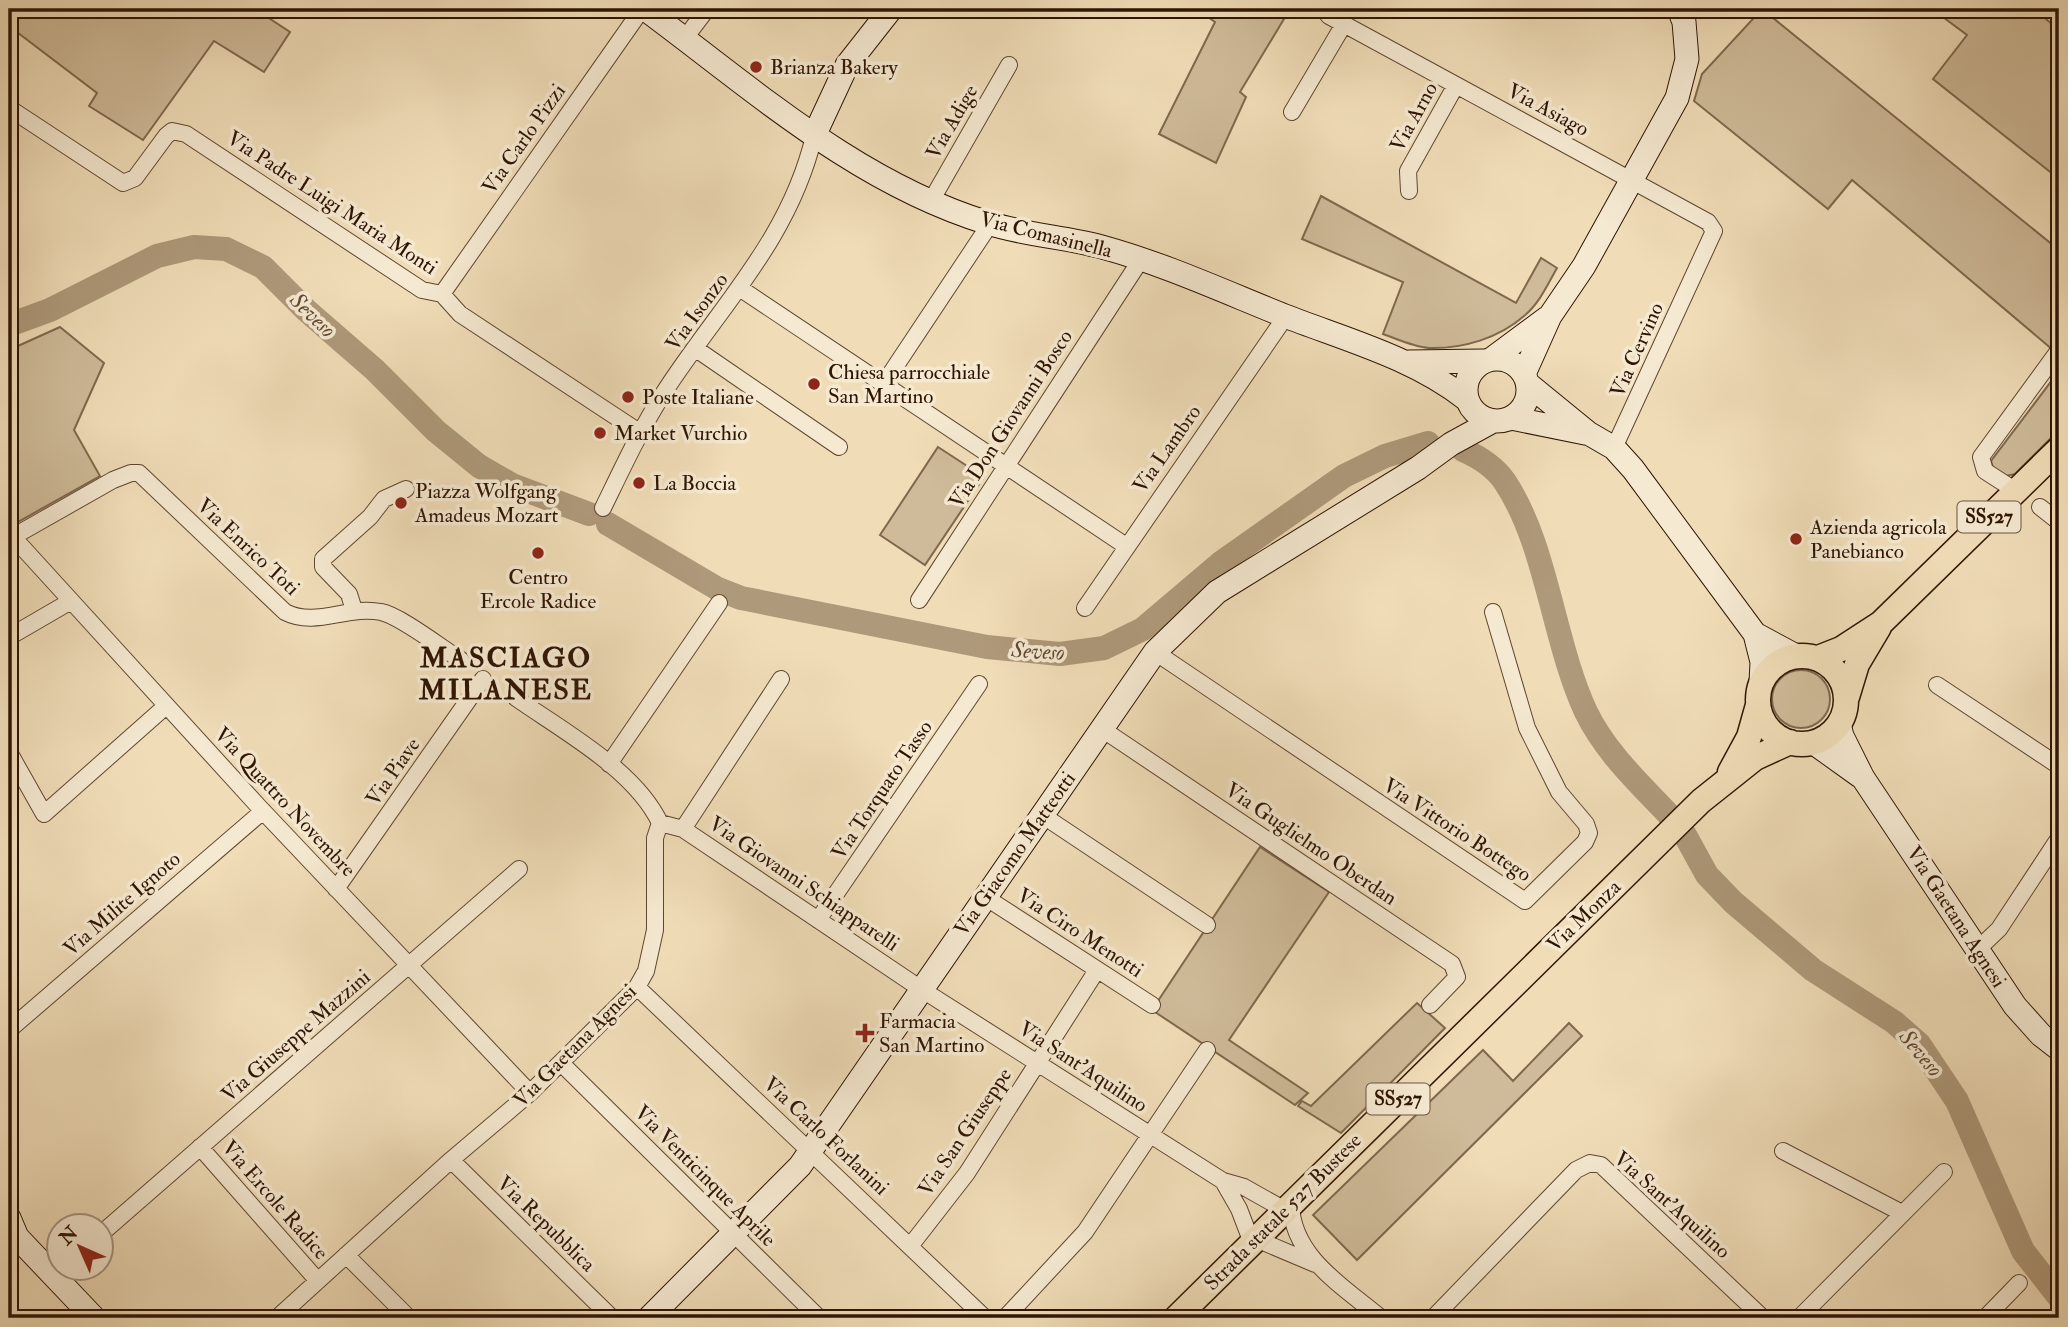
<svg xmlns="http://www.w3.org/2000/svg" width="2068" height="1327" viewBox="0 0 2068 1327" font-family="'IM FELL Double Pica',serif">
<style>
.green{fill:#cfbb99;stroke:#7f684e;stroke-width:2}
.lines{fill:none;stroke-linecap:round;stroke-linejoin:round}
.river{stroke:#ae997a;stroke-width:24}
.street-casing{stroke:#5f4630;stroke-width:18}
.secondary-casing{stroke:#2f1403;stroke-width:25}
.primary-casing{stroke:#2f1403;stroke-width:27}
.street{stroke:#f5e9d1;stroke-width:16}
.secondary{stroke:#f5e9d1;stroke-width:23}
.primary{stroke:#f0ddb8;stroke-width:24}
.poi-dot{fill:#8f2418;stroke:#f5e9d1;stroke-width:2.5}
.labels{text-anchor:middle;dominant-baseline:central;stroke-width:7;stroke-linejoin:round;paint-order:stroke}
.shield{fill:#f5e9d1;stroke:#6a5441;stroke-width:2}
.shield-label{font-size:19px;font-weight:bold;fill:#2f1403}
.poi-label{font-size:21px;fill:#2f1403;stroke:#f5e9d1;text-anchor:start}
.street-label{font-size:21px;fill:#2f1403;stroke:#f5e9d1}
.water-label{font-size:23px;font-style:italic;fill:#624933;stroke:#f5e9d1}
.district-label{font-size:28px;font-weight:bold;letter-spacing:2px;fill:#2f1403;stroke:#f5e9d1}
</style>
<rect width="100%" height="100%" fill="#f0ddb8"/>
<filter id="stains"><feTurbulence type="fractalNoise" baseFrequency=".00286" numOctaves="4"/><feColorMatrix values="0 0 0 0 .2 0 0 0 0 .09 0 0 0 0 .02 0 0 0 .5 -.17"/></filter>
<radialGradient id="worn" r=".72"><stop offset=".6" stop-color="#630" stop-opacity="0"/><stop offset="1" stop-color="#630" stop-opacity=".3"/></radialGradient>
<!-- green -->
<path class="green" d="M 9,9 L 255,9 L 290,32 L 264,72 L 214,41 L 143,140 L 89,106 L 97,93 L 9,26 Z
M 1209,9 L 1290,9 L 1240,92 L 1246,97 L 1216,163 L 1159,134 L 1215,22 L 1205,15 Z
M 1762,9 L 2059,250 L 2059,342 L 2053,350 L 1852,180 L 1828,209 L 1694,101 L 1702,74 Z
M 1932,9 L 2034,9 L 2059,30 L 2059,179 L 1933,79 L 1967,35 Z
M 1321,196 L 1516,303 L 1541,258 L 1557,268 C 1548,284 1539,304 1524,316 C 1499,338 1463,349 1429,348 C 1414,347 1397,339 1383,334 L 1403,282 L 1302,239 Z
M 60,327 L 104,363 L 74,430 L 100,476 L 9,527 L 9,350 Z
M 2059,371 L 2059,430 L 2015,474 L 2006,476 L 1993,467 L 1991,461 Z
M 938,447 L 984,477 L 925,565 L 880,535 Z
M1772 699a29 29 0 1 1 58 0a29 29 0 1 1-58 0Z
M 1260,847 L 1329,892 L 1229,1040 L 1308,1093 L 1295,1105 L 1152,1010 Z
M 1417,1003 L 1445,1028 L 1341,1133 L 1298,1106 L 1302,1101 L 1311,1106 Z
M 1569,1023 L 1582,1036 L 1357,1260 L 1313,1215 L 1483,1050 L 1513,1081 Z"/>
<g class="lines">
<!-- river -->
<path class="river" d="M 9,325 L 50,310 L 157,256 L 194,247 L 226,249 L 263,267 L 306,310 L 375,370 L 436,431 L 479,466 L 512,485 L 589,514
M 1463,450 C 1479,457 1495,467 1505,482 C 1547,545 1553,641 1586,712 C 1606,753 1639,783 1669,815
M 608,524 L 718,589 L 741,598 L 987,647 L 1060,654 L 1104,648 L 1143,629 L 1222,562 L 1344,476 L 1385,456 L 1428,443
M 1685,835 L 1707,875 L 1733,902 L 1813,970 L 1894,1022 L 1919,1044 L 1957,1101 L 2023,1251 L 2059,1297"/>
<defs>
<path id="street" d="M 1323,9 L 1329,16 L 1708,222 L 1714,231 L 1614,448
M 685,38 L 707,9
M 9,108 L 123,183 L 135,178 L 166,136 L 172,131 L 186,134 L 422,290 L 442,294 L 460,314 L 639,432
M 1292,112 L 1344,24
M 1409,191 L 1408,171 L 1456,85
M 931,201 L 1009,65
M 741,289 L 1126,546
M 442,294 L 642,9
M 696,349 L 839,447
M 883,385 L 990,224
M 2016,491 L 1985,471 L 1981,457 L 2059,350
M 2040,507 L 2059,522
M 603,508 C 622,469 640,430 663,394 C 718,308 789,241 814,136
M 13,537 L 260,808 L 530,1093
M 9,539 L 113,480 L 131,473 L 139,473 L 285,612 C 316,628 348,605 381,612 C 399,615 443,649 461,660
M 919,600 L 1140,261
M 1085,608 L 1286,316
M 354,610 L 349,594 L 323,567 L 323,559 L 370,517 L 384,499 L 406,489
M 9,637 L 71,601
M 1155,652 L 1525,901 L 1585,842 L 1589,833 L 1586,824 L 1559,792 L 1527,728 L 1493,612
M 1937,685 L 2059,766
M 1102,729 L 1452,964 L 1457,977 L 1430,1005
M 9,752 L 44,814 L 166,706
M 609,764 L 719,603
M 1042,815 L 1207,925
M 660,823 L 683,829 L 921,989 L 1223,1181 L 1244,1187 L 1285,1210
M 683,829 L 781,679
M 336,889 L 483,679
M 985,897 L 1152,1005
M 818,920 L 979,684
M 1977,950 L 1999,929 L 2059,838
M 637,987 L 985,1318
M 9,1030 L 263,811
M 561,1063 L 819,1318
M 200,1147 L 318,1281
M 1783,1151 L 1902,1213
M 451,1160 L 612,1318
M 1223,1181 L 1239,1209 L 1252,1243
M 1291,1204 C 1292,1257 1344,1287 1381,1318
M 102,1233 L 519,869
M 1256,1239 L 1315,1264
M 911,1245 L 967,1173 L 1097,970
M 346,1255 L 409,1318
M 277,1318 L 451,1160 L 530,1093 L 637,987 L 646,971 L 655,930 L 655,838 L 660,823 C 635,770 563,731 516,698
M 1005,1318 L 1085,1232 L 1207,1050
M 1433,1318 L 1576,1170 L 1590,1163 L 1601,1165 L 1763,1318
M 1799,1318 L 1944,1172
M 1985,1318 L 2019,1283"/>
<path id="secondary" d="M 645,9 C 753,89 857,183 988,223 C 1025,235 1065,237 1102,247 C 1164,264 1225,292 1285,316 C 1347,340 1414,358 1466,399
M 814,136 L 847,65 L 891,9
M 1493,358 L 1547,318
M1466 390a31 31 0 1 1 62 0a31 31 0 1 1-62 0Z
M 1409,362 L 1483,361
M 1524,374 L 1550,316 L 1584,266 L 1677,98 L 1687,59 L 1684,22 L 1679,9
M 1528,384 L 1588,433 L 1614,448 L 1633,469 L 1755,634 L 1762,662 L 1761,683
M 1511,418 L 1585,433
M 1755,634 L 1796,656
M 1839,724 L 1842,736 L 1863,778 L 2015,1006 L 2041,1035 L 2059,1049
M 1814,743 L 1860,776
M 9,1218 L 17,1237 L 94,1318
M 649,1318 L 800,1166 L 1155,652 L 1217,592 L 1418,468 L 1451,444 L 1493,421"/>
<path id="primary" d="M1758 700a44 44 0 1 1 88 0a44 44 0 1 1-88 0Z
M 1818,658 L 1841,649 L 1881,623 L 2059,449
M 1847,697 L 1857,664 L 1879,627
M 1730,772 L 1749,737 L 1758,705
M 1176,1318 L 1701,801 L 1755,758 L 1790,742"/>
</defs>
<!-- street casing -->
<use href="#street" class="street-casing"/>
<!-- secondary casing -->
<use href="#secondary" class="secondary-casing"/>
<!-- primary casing -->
<use href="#primary" class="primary-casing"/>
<!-- street -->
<use href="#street" class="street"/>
<!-- secondary -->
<use href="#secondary" class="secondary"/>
<!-- primary -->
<use href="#primary" class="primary"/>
</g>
<!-- markers -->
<g class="poi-dot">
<circle cx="756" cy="67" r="7"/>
<circle cx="814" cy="384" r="7"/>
<circle cx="628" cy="397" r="7"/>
<circle cx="600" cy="433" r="7"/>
<circle cx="639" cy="483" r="7"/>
<circle cx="401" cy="503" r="7"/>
<circle cx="1796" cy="539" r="7"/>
<circle cx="538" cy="553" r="7"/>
<path d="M861.5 1022.5h7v7h7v7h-7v7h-7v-7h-7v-7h7z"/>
</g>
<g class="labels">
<!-- shield labels -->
<g class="shield">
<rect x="1957.5" y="501.5" width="63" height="31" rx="5"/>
<rect x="1366.5" y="1083.5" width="63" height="31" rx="5"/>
</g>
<g class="shield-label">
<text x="1989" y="517">SS527</text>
<text x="1398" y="1099">SS527</text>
</g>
<!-- poi labels -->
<g class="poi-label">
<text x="770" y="67">Brianza Bakery</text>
<text x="828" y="372">Chiesa parrocchiale<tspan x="828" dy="24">San Martino</tspan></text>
<text x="642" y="397">Poste Italiane</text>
<text x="614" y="433">Market Vurchio</text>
<text x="653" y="483">La Boccia</text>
<text x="415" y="491">Piazza Wolfgang<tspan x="415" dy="24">Amadeus Mozart</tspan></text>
<text x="1810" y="527">Azienda agricola<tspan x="1810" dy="24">Panebianco</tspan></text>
<text x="538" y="577" text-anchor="middle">Centro<tspan x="538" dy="24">Ercole Radice</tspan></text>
<text x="879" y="1021">Farmacia<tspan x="879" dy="24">San Martino</tspan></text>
</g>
<!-- street labels -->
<g class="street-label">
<text transform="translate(1548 110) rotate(28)">Via Asiago</text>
<text transform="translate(1414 117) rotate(-61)">Via Arno</text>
<text transform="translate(952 122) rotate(-60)">Via Adige</text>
<text transform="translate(524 139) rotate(-55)">Via Carlo Pizzi</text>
<text transform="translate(332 203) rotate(33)">Via Padre Luigi Maria Monti</text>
<text transform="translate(1046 235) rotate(14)">Via Comasinella</text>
<text transform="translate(697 312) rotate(-54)">Via Isonzo</text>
<text transform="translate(1637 350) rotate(-66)">Via Cervino</text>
<text transform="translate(1011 419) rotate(-57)">Via Don Giovanni Bosco</text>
<text transform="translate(1167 449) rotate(-55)">Via Lambro</text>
<text transform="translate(248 547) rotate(43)">Via Enrico Toti</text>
<text transform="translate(393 772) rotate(-55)">Via Piave</text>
<text transform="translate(882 790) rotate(-56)">Via Torquato Tasso</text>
<text transform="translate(285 802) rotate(47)">Via Quattro Novembre</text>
<text transform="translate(1457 830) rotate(33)">Via Vittorio Bottego</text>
<text transform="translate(1311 844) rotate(34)">Via Guglielmo Oberdan</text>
<text transform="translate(1015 854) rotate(-55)">Via Giacomo Matteotti</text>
<text transform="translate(804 884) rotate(34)">Via Giovanni Schiapparelli</text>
<text transform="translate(122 904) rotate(-41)">Via Milite Ignoto</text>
<text transform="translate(1584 916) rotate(-44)">Via Monza</text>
<text transform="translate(1956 917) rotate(57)">Via Gaetana Agnesi</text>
<text transform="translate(1080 933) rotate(33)">Via Ciro Menotti</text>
<text transform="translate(296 1036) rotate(-41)">Via Giuseppe Mazzini</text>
<text transform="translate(575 1046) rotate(-45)">Via Gaetana Agnesi</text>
<text transform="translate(1083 1067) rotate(33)">Via Sant'Aquilino</text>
<text transform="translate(965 1132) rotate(-56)">Via San Giuseppe</text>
<text transform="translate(826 1136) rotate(43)">Via Carlo Forlanini</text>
<text transform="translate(705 1176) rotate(45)">Via Venticinque Aprile</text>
<text transform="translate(275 1200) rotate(49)">Via Ercole Radice</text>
<text transform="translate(1672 1205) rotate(42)">Via Sant'Aquilino</text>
<text transform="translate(1283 1212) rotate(-45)">Strada statale 527 Bustese</text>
<text transform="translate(546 1224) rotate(44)">Via Repubblica</text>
</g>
<!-- water labels -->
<g class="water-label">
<text transform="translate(313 315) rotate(44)">Seveso</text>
<text transform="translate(1038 651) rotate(3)">Seveso</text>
<text transform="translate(1921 1053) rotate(50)">Seveso</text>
</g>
<!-- district labels -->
<g class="district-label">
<text x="506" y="658">MASCIAGO<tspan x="506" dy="32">MILANESE</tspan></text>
</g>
</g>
<!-- margin -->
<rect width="2068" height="1327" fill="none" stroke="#f0ddb8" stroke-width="35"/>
<rect x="10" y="10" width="2047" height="1306" fill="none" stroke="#2f1403" stroke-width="3.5"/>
<rect x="18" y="18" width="2033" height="1292" fill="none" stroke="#2f1403" stroke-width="2"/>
<!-- north arrow -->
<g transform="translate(80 1247) rotate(315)"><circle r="33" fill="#f5e9d1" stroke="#a6947f" stroke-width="2"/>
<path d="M0-5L12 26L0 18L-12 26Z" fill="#8f2418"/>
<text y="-10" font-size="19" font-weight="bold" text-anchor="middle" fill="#2f1403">N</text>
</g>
<rect width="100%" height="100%" filter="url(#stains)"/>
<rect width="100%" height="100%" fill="url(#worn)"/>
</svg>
